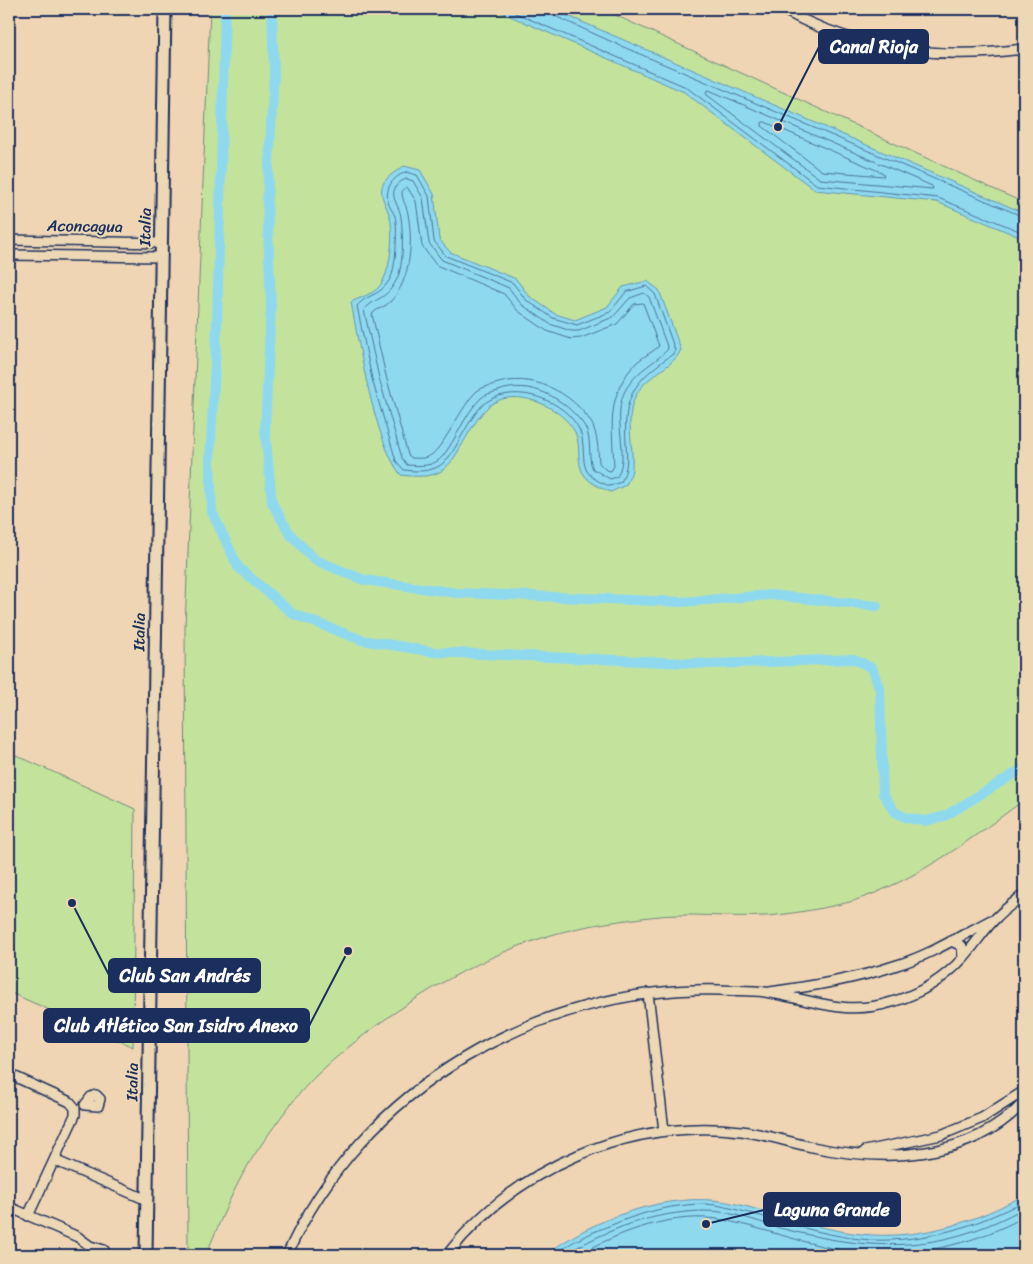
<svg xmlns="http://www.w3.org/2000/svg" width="1033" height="1264" viewBox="0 0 1033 1264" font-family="Sriracha,sans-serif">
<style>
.green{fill:#c3e39c;stroke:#6f897d}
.water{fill:#8fd9ef;stroke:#6195b5}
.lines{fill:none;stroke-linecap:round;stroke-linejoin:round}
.shore{stroke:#497398;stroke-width:1}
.canal{stroke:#8fd9ef;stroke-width:10}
.minor-casing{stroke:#1b2f5e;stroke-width:12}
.tertiary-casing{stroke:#1b2f5e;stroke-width:15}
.minor{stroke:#edd8b6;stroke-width:9}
.tertiary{stroke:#edd8b6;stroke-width:11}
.labels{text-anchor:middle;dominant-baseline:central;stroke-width:4;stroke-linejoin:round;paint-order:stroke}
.street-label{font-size:16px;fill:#1b2f5e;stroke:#edd8b6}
.leader{fill:none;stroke:#1b2f5e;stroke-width:2}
.callout-dot{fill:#1b2f5e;stroke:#edd8b6;stroke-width:2}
.callout{fill:#1b2f5e;stroke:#1b2f5e;stroke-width:2}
.callout-label{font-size:18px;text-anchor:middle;font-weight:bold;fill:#fff}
</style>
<rect width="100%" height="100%" fill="#efd5b3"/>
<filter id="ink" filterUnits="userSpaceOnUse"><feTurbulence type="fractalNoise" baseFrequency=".02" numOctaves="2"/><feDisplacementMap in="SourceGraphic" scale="10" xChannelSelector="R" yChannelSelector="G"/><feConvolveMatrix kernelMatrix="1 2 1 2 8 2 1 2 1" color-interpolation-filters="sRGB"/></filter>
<g filter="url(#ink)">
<!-- green -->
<path class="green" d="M 210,9 L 602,9 L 1024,203 L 1024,800 C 971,839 918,880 853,901 C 833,907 786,915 765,916 C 727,918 688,912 650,917 C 610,922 571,927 533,941 C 458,967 380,1017 321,1071 C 298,1092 277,1122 259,1148 C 236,1181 221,1219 206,1255 L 188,1255 L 185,627 Z
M 9,752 L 135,809 L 133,1047 L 9,992 Z"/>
<!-- water -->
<path class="water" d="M 494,9 L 552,9 L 1024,213 L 1024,239 L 937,202 L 815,190 L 684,92 Z
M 404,166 L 420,170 L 434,194 L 439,239 L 450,252 L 516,279 L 529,296 L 555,314 L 575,320 L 607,307 L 623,287 L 647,281 L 659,290 L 681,350 C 673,368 647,374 636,395 C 624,418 634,444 632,468 C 632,474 628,480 626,485 L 611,492 C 601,488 591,484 585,476 C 575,464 582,446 575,432 C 561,406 514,385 489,406 C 481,413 475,423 470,431 C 449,466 447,481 401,475 C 375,443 359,345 351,302 C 359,298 372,294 378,288 C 391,275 394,234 390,217 C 387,206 378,195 383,184 C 387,176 397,171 404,166 Z
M 1024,1195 L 1024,1255 L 546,1255 C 590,1219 670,1191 727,1202 C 775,1212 822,1232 872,1235 C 925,1238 978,1221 1024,1195 Z"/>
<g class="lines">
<!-- shore -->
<path class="shore" d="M 506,9 L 686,87 L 817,185 L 938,198 L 1024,233
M 552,9 L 555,16 L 621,46 L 1024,217
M 709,90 L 932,186 L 933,189 L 820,179 L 707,95 L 706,92 Z
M 765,122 L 883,173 L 884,176 L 822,171 L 762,126 L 762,123 Z
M 406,172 L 417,175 L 429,196 L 434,241 L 446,256 L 513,283 L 526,300 L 553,318 L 577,325 L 610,312 L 626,292 L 646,286 L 655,294 L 675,350 L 673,354 C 634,381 623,395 626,444 C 627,458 628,469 621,482 L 610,486 C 601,483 590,478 586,469 C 582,462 585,443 580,431 C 566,400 517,383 488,401 C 480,405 473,417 468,425 C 449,456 447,476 404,470 L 396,461 L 372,379 L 357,306 C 368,293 381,297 391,277 C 396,266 398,228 395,216 C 393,211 389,207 388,202 C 385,187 393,177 406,172 Z
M 407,179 L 413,181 L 423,198 L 429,243 L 442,260 L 509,288 L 521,304 L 550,324 L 571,331 L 579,331 L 613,317 L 630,298 L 644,293 L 649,297 L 668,349 C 653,365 640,367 626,389 C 610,417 631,453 617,477 L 610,479 L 593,469 C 587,459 593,438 584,425 C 564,398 531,379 498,391 C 492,393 485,394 481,398 C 464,415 457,438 443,456 C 434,467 420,466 407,465 L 402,458 L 379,378 L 364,310 C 375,297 386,301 397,279 C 404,265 403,233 401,217 C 400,207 390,198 395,188 C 397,183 403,180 407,179 Z
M 407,187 L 416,201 L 422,246 L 436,265 L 504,294 L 518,311 L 547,331 L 571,339 L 581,338 L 617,324 L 634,304 L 643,303 L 659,346 C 653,352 644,356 637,362 C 606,394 612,425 614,466 L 611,471 L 606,470 L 599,463 C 598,450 598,434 591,422 C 571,391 531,372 495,384 C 489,386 482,387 477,391 C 461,405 442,453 427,457 C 422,459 416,458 412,458 L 408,455 L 386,376 L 372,314 C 377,308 386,307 391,301 C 411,280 413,241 408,214 C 407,206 402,201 402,192 Z
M 554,1255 C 571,1241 593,1232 614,1224 C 643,1212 674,1204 706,1204 C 724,1205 743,1212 761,1216 C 797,1226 835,1238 872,1240 C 925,1242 978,1226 1024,1201
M 564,1255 C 607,1229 653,1212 704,1211 C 733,1210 764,1225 792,1231 C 878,1252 945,1252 1024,1208
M 579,1255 C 619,1231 676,1211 723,1220 C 773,1230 820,1251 871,1253 C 924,1256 978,1242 1024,1217"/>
<!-- canal -->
<path class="canal" d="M 225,9 L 217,326 L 210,460 L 212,512 L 238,567 L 293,614 L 362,640 L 434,652 L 710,664 L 854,659 L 872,668 L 880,690 L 883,794 L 895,812 L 907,818 L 926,821 L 945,816 L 1024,768
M 272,9 L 274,74 L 267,200 L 271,307 L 265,428 L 272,503 L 290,534 L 315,560 L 364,580 L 457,593 L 681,602 L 771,595 L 877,606"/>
<defs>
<path id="minor" d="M 782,9 C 857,51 940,60 1024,49
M 9,240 L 161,243
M 9,255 L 161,257
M 951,941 L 962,946 L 963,958
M 770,992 C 813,986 856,979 897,965 C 930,955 960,936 991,920
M 648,993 L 664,1131
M 9,1074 L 70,1102 L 75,1108 L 75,1115 L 28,1216
M 96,1095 L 100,1099 L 98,1106 L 85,1105 L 91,1097 Z
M 865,1151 L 941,1135 L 982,1118 L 1024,1091
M 54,1160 L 147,1200
M 9,1207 L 78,1237 L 90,1246
M 92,1255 L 90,1246 L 104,1250 L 105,1255
M 287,1255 C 361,1088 540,985 721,990 C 735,991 751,990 765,992 C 811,999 844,1017 892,1002 C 919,994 944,979 963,958 C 975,945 984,929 997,917 C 1005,909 1015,902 1024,894
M 447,1255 C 516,1167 629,1118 741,1131 C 765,1134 788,1142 812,1147 C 884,1162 970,1161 1024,1102"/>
<path id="tertiary" d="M 146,1255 L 165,9"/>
</defs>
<!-- minor casing -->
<use href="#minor" class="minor-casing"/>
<!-- tertiary casing -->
<use href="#tertiary" class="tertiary-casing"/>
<!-- minor -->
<use href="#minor" class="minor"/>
<!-- tertiary -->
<use href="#tertiary" class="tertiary"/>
</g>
</g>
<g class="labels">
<!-- street labels -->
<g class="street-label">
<text transform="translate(85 226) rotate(1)">Aconcagua</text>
<text transform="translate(145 227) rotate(-89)">Italia</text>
<text transform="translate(139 632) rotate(-89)">Italia</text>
<text transform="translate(132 1082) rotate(-89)">Italia</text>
</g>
</g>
<!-- callouts -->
<path class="leader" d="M778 127L819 47M72 903L109 975M348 951L309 1026M706 1224L764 1210"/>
<g class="callout-dot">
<circle cx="778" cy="127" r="5"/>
<circle cx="72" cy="903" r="5"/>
<circle cx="348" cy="951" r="5"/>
<circle cx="706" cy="1224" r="5"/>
</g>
<g class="callout">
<rect x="819" y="30" width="109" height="33" rx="5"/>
<rect x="109" y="959" width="151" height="33" rx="5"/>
<rect x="44" y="1009" width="265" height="33" rx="5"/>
<rect x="764" y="1193" width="136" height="33" rx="5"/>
</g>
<g class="callout-label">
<text x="874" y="53">Canal Rioja</text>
<text x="185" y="982">Club San Andrés</text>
<text x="176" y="1032">Club Atlético San Isidro Anexo</text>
<text x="832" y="1216">Laguna Grande</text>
</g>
<!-- margin -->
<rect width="1033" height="1264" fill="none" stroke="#edd8b6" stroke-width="30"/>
<rect x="15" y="15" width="1003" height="1234" fill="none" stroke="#1b2f5e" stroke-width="2" filter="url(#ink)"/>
</svg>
